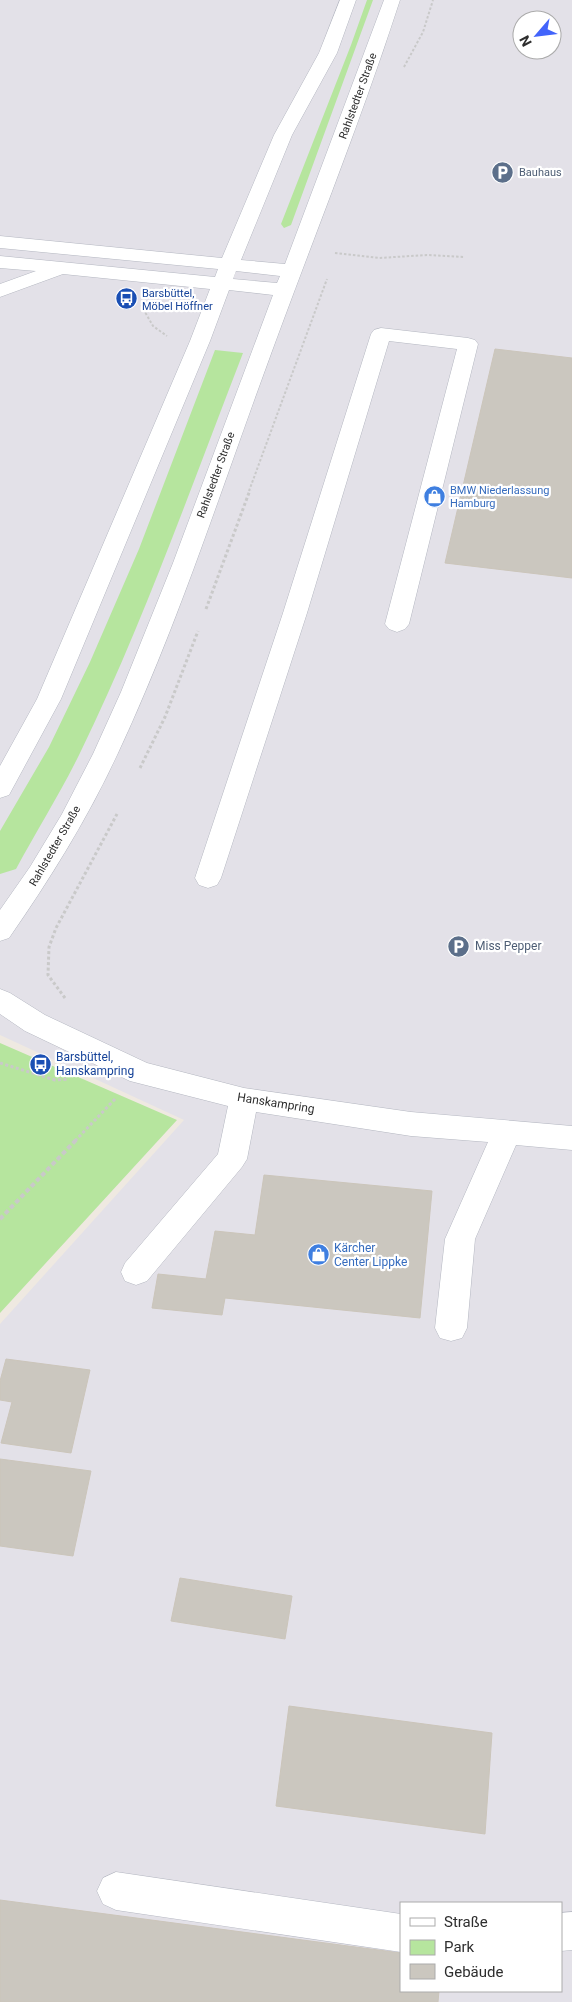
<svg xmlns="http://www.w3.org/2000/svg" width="572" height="2002" viewBox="0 0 572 2002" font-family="Roboto,sans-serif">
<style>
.industrial{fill:#e3e1e8;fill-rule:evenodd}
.green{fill:#b6e59e}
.building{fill:#cbc7bf;stroke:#cbc5ba}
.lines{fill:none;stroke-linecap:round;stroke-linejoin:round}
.minor-casing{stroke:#b4b7c1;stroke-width:1}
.path-far2{stroke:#c9c9c9;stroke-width:2;stroke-dasharray:2.5 2;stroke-linecap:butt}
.path-far1{stroke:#c9c9c9;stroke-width:3;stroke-dasharray:3 2.5;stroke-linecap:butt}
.path{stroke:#c9c9c9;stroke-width:4;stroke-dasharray:4.5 3;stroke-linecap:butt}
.minor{fill:#fff;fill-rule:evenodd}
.labels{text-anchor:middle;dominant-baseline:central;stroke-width:4.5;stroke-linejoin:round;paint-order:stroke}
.far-street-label{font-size:11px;fill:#2e2e2e;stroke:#fff}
.far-service-label{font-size:11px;fill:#4e5e75;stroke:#fff;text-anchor:start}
.far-transit-label{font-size:11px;fill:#164399;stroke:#fff;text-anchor:start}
.far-shop-label{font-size:11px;fill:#366cbe;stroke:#fff;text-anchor:start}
.service-label{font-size:12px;fill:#4e5e75;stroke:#fff;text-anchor:start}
.transit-label{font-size:12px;fill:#164399;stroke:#fff;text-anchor:start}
.street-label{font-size:12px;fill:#2e2e2e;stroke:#fff}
.shop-label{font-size:12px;fill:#366cbe;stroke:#fff;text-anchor:start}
</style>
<rect width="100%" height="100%" fill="#efe9e1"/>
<!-- industrial -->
<path class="industrial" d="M 0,0 L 572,0 L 572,2002 L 0,2002 L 0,1324 L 184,1120 L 0,1035 ZM 522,20 L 552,20 L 552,50 L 522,50 ZM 401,1903 L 561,1903 L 561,1991 L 401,1991 Z"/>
<!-- green -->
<path class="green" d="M 367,0 L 373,0 L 291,225 L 284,228 L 281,224 L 351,45 Z
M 215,350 L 243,353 C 191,487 143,624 80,753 C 61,792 37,830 16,869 L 0,874 L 0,831 L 49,747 L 90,662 L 139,549 Z
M 0,1043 L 177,1120 L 0,1313 Z"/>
<!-- building -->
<path class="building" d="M 495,349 L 572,358 L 572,578 L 445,563 Z
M 264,1175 L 432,1191 L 420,1318 L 225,1298 L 222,1315 L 152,1308 L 158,1274 L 206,1279 L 215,1231 L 255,1235 Z
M 6,1359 L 90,1370 L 71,1453 L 1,1443 L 12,1402 L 0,1400 L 0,1381 Z
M 0,1459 L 91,1471 L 73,1556 L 0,1546 Z
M 180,1578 L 292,1596 L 285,1639 L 171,1621 Z
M 289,1706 L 492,1733 L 485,1834 L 276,1806 Z
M 0,1900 L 401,1953 L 401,1991 L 439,1991 L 438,2002 L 0,2002 Z"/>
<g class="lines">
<defs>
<path id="minor" d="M 340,0 L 356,0 L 337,53 L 292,135 L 241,260 L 285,264 L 384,0 L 400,0 C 358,130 306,256 260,384 C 215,508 174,633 118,753 C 88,818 50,879 9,938 L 0,941 L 0,910 L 30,867 L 62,814 L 93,754 L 121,692 L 173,563 L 273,295 L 229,290 L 210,341 L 61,699 L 9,795 L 0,798 L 0,766 L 37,699 L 190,341 L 210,289 L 63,274 L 0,297 L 0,284 L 36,271 L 0,268 L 0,256 L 215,277 L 218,269 L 0,248 L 0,236 L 222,258 L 274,135 L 319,53 ZM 236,271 L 280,276 L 277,283 L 233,279 Z
M 381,328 L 468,338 L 475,340 L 478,344 L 409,624 L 405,629 L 397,632 L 389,629 L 385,624 L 457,349 L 389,341 L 307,613 L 221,878 L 217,885 L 208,888 L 199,885 L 195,878 L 283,613 L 371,334 L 374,330 Z
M 0,989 L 10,993 L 45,1015 L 147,1063 L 244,1088 L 411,1112 L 572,1126 L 572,1150 L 516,1145 L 475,1239 L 467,1328 L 462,1338 L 451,1341 L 440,1338 L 435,1328 L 445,1239 L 488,1142 L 411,1136 L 256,1112 L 247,1159 L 242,1167 L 147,1281 L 136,1285 L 125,1281 L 121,1272 L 125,1263 L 218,1154 L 228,1106 L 130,1081 L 25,1031 L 0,1014 Z
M 116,1872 L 401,1914 L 401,1952 L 116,1910 L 103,1904 L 97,1891 L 103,1878 Z
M 572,1912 L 572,1950 L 561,1951 L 561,1913 Z"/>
</defs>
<!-- minor casing -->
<use href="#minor" class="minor-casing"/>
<!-- path-far2 -->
<path class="path-far2" d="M 404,67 L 423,32 L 433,0
M 335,253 L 379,258 L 427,255 L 464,257
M 141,305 L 153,326 L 167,336
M 249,491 L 327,279"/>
<!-- path-far1 -->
<path class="path-far1" d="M 206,609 L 250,490
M 140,768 L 165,717 L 198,631
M 65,998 L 48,975 L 49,947 L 56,928 L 117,814
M 0,1063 L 55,1080 L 69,1079
M 75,1141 L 115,1099"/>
<!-- path -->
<path class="path" d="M 0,1219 L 76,1140"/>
<!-- minor -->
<use href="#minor" class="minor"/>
</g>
<!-- icons -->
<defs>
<symbol id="parking-disc" viewBox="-11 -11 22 22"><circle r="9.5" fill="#5c6f8a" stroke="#fff"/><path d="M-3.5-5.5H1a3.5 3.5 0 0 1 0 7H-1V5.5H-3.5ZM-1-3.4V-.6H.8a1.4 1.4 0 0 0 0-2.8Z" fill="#fff"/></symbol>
<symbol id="bus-disc" viewBox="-11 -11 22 22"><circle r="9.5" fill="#1a4fb4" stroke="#fff"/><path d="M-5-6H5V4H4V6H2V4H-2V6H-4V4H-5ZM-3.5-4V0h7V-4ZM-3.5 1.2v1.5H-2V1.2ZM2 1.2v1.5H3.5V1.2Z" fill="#fff"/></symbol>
<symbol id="shop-disc" viewBox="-11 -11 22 22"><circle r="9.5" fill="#3f7fe0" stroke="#fff"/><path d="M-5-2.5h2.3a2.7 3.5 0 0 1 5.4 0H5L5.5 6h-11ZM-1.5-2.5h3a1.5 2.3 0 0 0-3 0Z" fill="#fff"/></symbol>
</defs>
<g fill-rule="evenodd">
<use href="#parking-disc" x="490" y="160" width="25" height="25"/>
<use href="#bus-disc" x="114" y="286" width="25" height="25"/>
<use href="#shop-disc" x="422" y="484" width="25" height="25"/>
<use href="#parking-disc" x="446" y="934" width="25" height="25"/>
<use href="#bus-disc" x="28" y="1052" width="25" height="25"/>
<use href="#shop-disc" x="306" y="1242" width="25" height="25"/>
</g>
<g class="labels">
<!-- far-street labels -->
<g class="far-street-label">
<text transform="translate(358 96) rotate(-70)">Rahlstedter Straße</text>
<text transform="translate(216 475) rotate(-70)">Rahlstedter Straße</text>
<text transform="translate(55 846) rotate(-60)">Rahlstedter Straße</text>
</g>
<!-- far-service labels -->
<g class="far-service-label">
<text x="519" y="172">Bauhaus</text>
</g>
<!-- far-transit labels -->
<g class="far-transit-label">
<text x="142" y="293">Barsbüttel,<tspan x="142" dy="13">Möbel Höffner</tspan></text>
</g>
<!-- far-shop labels -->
<g class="far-shop-label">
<text x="450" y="490">BMW Niederlassung<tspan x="450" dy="13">Hamburg</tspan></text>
</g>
<!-- service labels -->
<g class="service-label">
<text x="475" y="946">Miss Pepper</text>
</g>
<!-- transit labels -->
<g class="transit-label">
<text x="56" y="1057">Barsbüttel,<tspan x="56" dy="14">Hanskampring</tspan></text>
</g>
<!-- street labels -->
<g class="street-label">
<text transform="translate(276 1103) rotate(9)">Hanskampring</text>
</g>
<!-- shop labels -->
<g class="shop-label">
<text x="334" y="1248">Kärcher<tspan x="334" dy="14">Center Lippke</tspan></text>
</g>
</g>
<!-- legend -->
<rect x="400" y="1902" width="162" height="90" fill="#ffffff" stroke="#ababab"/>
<rect x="410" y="1918" width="25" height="8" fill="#ffffff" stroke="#ababab"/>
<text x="444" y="1927" font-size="15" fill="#2e2e2e">Straße</text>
<rect x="410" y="1940" width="25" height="15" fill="#b6e59e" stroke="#ababab"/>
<text x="444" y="1952" font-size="15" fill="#2e2e2e">Park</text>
<rect x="410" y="1964" width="25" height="15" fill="#cbc7bf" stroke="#ababab"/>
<text x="444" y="1977" font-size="15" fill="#2e2e2e">Gebäude</text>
<!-- north arrow -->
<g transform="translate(537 35) rotate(242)"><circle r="24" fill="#ffffff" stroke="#ababab"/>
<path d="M0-4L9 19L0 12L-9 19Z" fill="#4264fb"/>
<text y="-8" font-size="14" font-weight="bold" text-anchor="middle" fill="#2e2e2e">N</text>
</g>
</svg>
